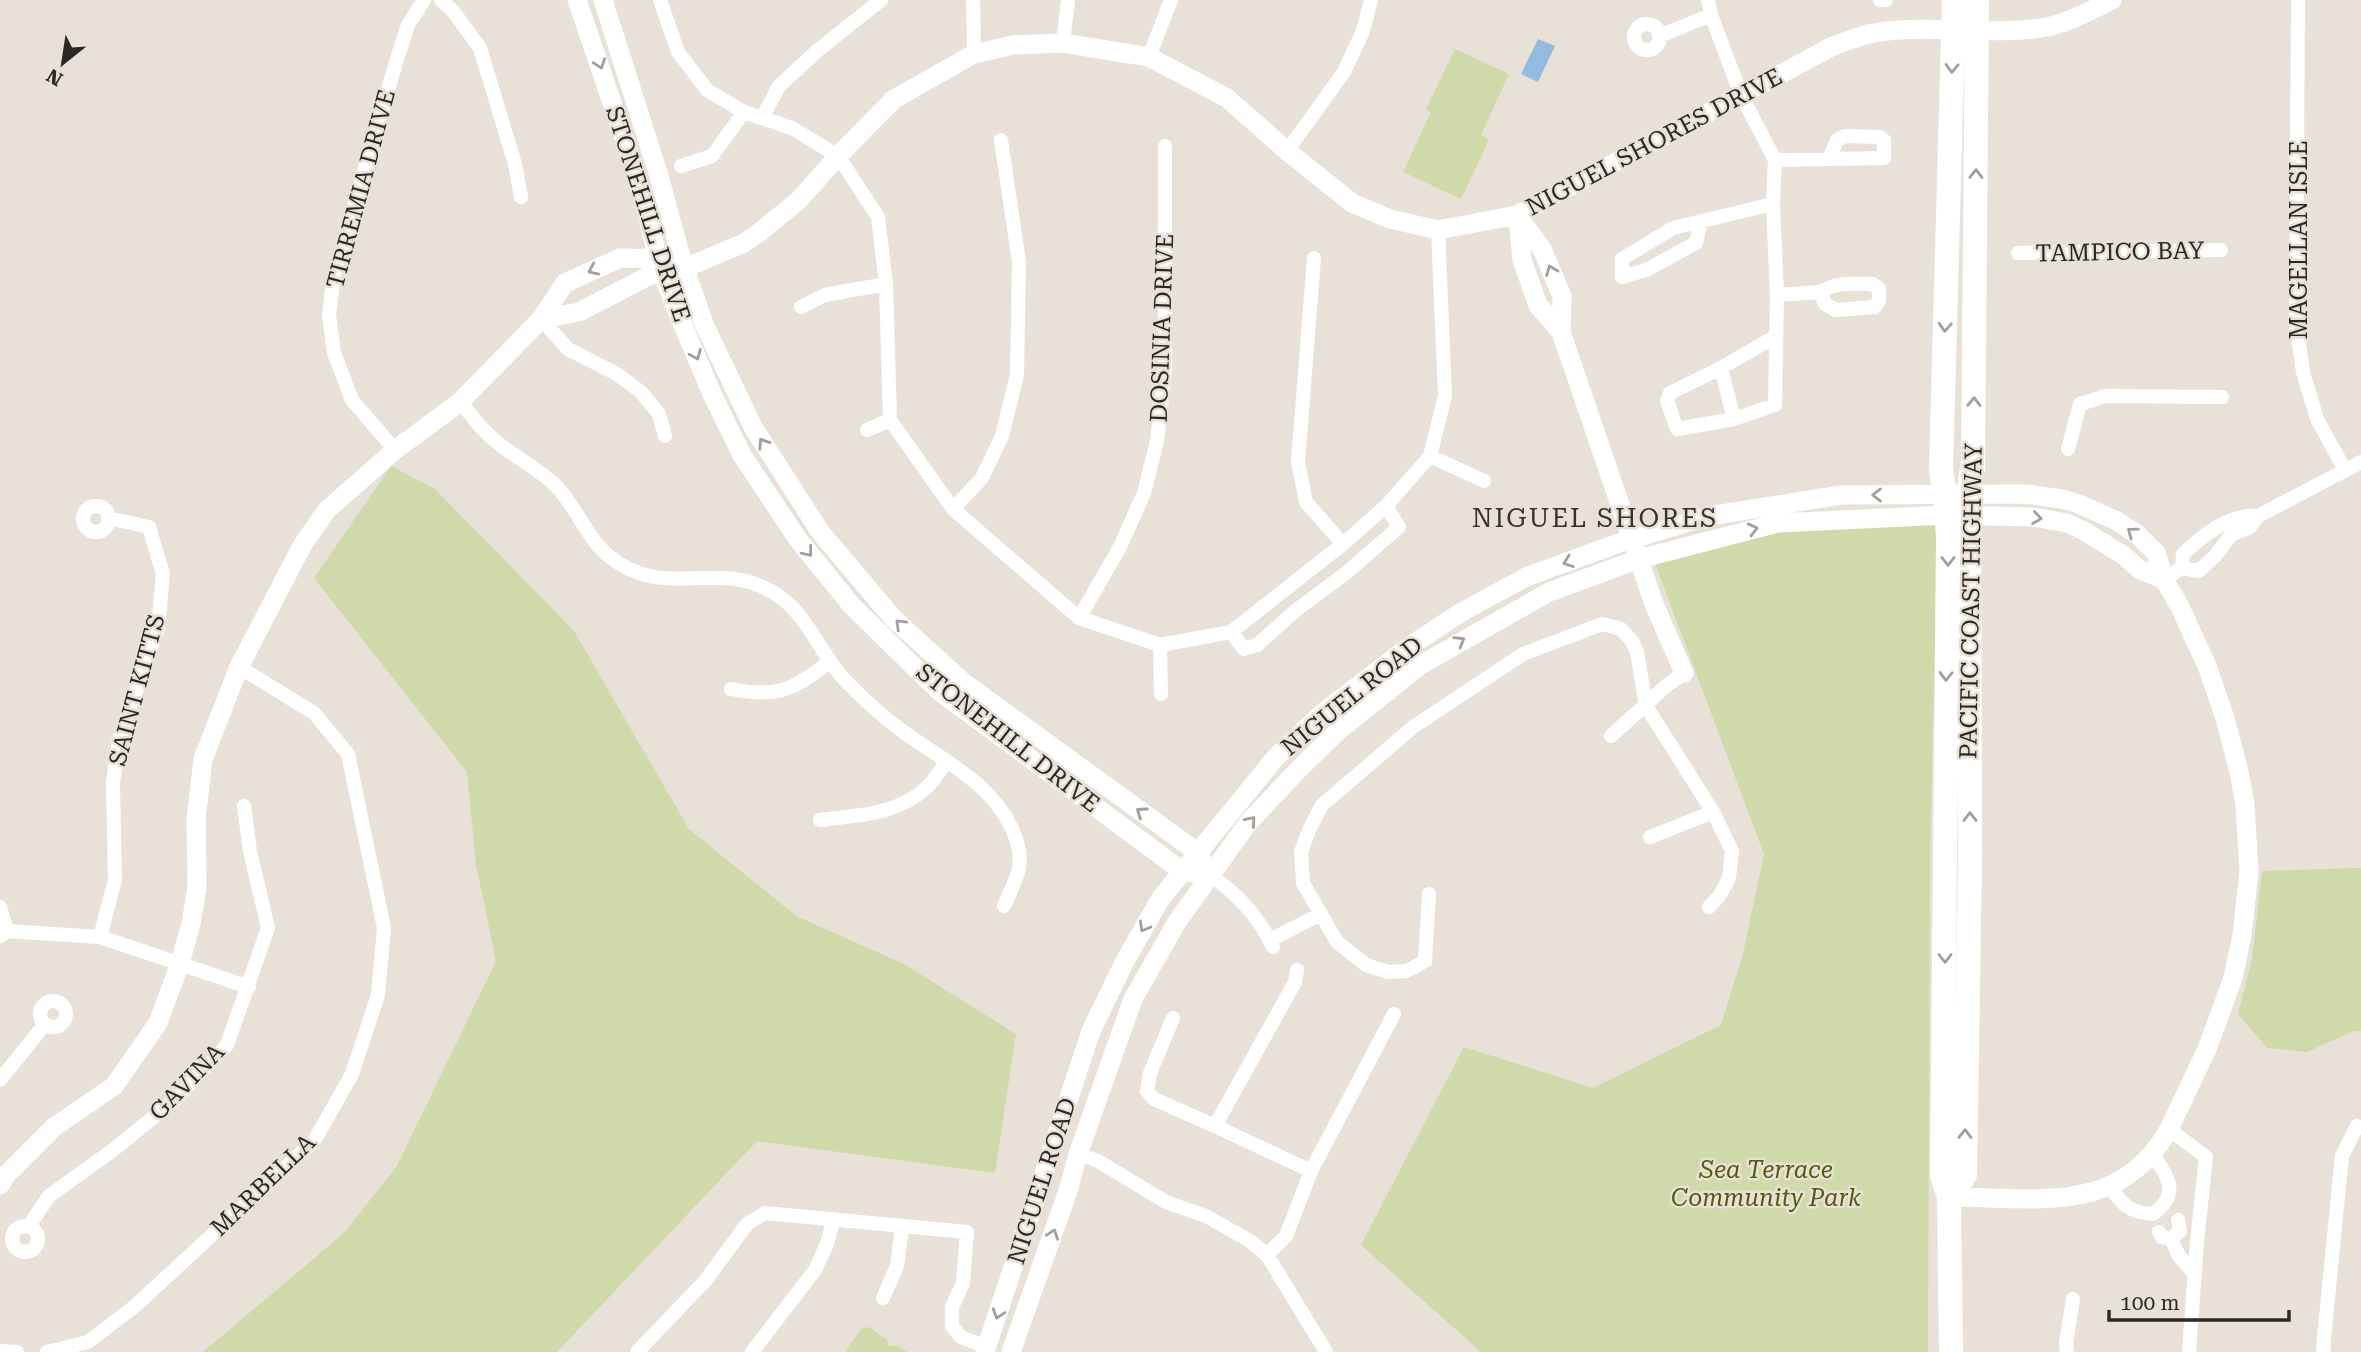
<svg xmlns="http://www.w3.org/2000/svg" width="2361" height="1352" viewBox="0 0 2361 1352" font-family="'Roboto Serif',serif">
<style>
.green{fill:#d0d9a9}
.water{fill:#93bae0}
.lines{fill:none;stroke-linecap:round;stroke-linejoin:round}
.street{stroke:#fff;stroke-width:14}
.secondary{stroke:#fff;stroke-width:19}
.highway{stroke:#fff;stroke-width:24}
.oneway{stroke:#a09f9d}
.labels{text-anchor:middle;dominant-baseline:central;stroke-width:5;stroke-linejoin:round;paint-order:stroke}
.street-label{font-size:24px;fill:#2b2925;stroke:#e8e1d7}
.park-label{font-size:24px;font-style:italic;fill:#525b08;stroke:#e8e1d7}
.neighbourhood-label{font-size:26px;letter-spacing:2px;fill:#38322a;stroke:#e8e1d7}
</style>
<rect width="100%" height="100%" fill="#e8e1d7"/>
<!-- green -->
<path class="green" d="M 1455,49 L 1509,74 L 1481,135 L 1489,140 L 1461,199 L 1403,172 L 1431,112 L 1426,109 Z
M 391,466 L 435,489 L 574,631 L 689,829 L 796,916 L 904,964 L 1016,1034 L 995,1173 L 757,1141 L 557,1352 L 203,1352 L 343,1234 L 397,1166 L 496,961 L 476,865 L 467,772 L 314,578 Z
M 1938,523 L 1930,859 L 1928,1352 L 1481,1352 L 1361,1245 L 1464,1047 L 1593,1088 L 1721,1025 L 1743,954 L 1764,854 L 1654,561 L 1751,534 Z
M 2354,868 L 2361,868 L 2361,1031 L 2354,1031 L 2307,1052 L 2267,1048 L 2238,1014 L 2252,959 L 2262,871 Z
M 869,1327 L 887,1340 L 889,1347 L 896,1345 L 907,1352 L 845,1352 L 861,1329 Z"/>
<!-- water -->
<path class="water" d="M 1538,39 L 1555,46 L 1538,82 L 1521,74 Z"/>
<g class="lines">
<!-- street -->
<path class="street" d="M 441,0 L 453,11 L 480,48 L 515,164 L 521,197
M 660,0 L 678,52 L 707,90 L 744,112 L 792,128 L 838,156 L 878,217 L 886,284 L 890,420 L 953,509 L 1079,618 L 1160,645 L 1231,632 L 1343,544 L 1386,506 L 1430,456 L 1445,396 L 1438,230
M 973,0 L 974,54
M 1708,0 L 1711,15 L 1741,95 L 1775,160 L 1773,204 L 1777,295 L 1775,405 L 1734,419 L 1677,429 L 1667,401 L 1670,393 L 1721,368 L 1776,336
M 1880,0 L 1886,0
M 2298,0 L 2296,322 L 2303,372 L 2317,419 L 2345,470
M1634 37a13 13 0 1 1 26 0a13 13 0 1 1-26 0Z
M 1659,36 L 1711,15
M 1063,43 L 1068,0
M 1149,57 L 1171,0
M 762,118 L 779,86 L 817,51 L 881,0
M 1287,151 L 1344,72 L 1363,31 L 1371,0
M 1775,160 L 1884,158 L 1884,140 L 1880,137 L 1845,136 L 1837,140 L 1829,159
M 681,166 L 712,156 L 744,112
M 1701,221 L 1696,243 L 1646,270 L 1622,277 L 1622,259 L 1673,228 L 1773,204
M 2018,253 L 2221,250
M 1314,258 L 1298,462 L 1306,502 L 1343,544
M 1777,295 L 1821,292 L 1825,304 L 1836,310 L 1875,307 L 1879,300 L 1879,289 L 1873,284 C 1855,284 1836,281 1821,292
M 801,307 L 825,295 L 886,284
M 541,319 L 568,349 L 617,374 L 641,392 L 659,414 L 665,436
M 1721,368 L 1734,419
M 460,402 C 471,414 480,428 492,438 C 512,456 537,467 556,486 C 577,507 586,538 610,557 C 664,600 713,561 767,589 C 806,608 817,650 845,680 C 864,700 883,717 905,733 C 944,761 993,784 1013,831 C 1027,863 1017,877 1004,906
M 867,430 L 890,420
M 2068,449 L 2080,404 L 2106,396 L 2222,397
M 395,450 L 352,400 L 334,353 L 329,314 L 334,275 L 397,59 L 408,25 L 424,0
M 1430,456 L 1484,481
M83 519a13 13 0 1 1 26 0a13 13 0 1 1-26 0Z
M 953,509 L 982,478 L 1002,436 L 1017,375 L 1019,262 L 1001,140
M 2182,568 L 2183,554 C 2202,536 2230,513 2258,516
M 2164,579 L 2182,568 L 2199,571 L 2216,555 L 2231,535 L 2250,527 L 2258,516 L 2361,462
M 1079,618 L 1120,547 L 1144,493 L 1157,441 L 1165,372 L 1165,146
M 1231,632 L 1244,649 L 1257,645 L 1295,611 L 1346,573 L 1399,527 L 1386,506
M 1160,645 L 1161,694
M 731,689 C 777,698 794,690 829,662
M 1611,736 L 1666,686 L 1684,673
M 820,820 C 858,815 897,815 926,788 C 934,781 940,770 946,762
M 1650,837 L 1713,812
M 1210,875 C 1238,894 1259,917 1273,947
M 1429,894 L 1425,961 L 1407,971 L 1388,972 L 1366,965 L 1337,942 L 1303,883 L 1301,852 L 1309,830 L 1322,805 L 1413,727 L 1523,654 L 1602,624 L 1621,629 L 1632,641 L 1637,652 L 1646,706 L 1713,812 L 1732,851 L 1729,878 L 1720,895 L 1709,907
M 0,907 L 7,931
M 0,936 L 7,931 L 100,937 L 249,987
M 100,937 L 115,880 L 113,783 L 119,739 L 158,628 L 163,574 L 149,527 L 108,518
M 1270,940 L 1321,914
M 1297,970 L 1295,982 L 1215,1126 L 1311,1171
M40 1014a13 13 0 1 1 26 0a13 13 0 1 1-26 0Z
M 1173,1018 L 1150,1073 L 1147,1091 L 1154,1099 L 1215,1126
M 0,1080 L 45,1024
M 2169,1129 L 2206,1157 L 2197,1242 L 2189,1352
M 1078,1154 L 1098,1161 L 1166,1202 L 1206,1216 L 1250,1241 L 1267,1255 L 1326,1352
M 2110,1186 C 2121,1204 2130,1213 2153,1214 C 2180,1194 2169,1178 2153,1155
M12 1239a13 13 0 1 1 26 0a13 13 0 1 1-26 0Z
M 28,1227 L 49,1196 L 113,1150 L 175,1100 L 227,1045 L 268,928 L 250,851 L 244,806
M 2159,1232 L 2162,1237 L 2171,1239 L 2179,1256 L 2194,1273
M 2171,1239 L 2180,1231 L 2178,1220
M 1267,1255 L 1286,1236 L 1311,1171 L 1394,1014
M 883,1298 L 897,1266 L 902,1227
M 0,1351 L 17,1352
M 47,1352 L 88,1342 L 135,1306 L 314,1141 L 352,1074 L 378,995 L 384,928 L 348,754 L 314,713 L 239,667
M 637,1352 L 705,1281 L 747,1224 L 765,1213 L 967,1232 L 963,1283 L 952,1307 L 952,1326 L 961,1337 L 987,1347
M 752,1352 L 815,1270 L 827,1244 L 833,1221
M 2067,1352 L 2066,1343 L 2073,1299
M 2324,1352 L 2323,1348 L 2342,1156 L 2357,1126"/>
<!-- secondary -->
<path class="secondary" d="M 577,0 L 638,179 L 661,270 L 683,325 L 712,394 L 742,455 L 797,538 L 852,606 L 939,691 L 1182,871 L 1195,873
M 603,0 L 659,176 L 681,257 L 704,324 L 753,427 L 821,533 L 894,619 L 963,682 L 1197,852 L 1203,862
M 1517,215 L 1542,249 L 1562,296 L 1561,332 L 1654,604 L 1684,673
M 1518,218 L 1522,260 L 1538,305 L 1561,332
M 685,268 L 744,243 L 760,232 L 799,200 L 838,156 L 894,99 L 974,54 L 1013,45 L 1063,43 L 1149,57 L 1227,98 L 1287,151 L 1352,203 L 1390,219 L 1438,230 L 1517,215 L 1833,46 C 1846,42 1860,35 1874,33 C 1931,23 1990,37 2047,27 C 2070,22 2091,10 2112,0
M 541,319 L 579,312 L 672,264
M 0,1185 L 6,1175 L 54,1127 L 114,1086 L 158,1023 L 180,963 L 191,924 L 197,887 L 196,820 L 203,759 L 239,667 L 303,544 L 327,510 L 395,450 L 460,402 L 541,319 L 565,283 L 620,258 L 682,259
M 985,1352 L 1091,1031 L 1125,961 L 1161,898 L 1276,757 L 1321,714 L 1407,648 L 1460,613 L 1526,577 L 1619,543 L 1709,516 L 1841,495 L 2026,494 L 2062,499 L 2079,504 L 2117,521 L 2138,535 L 2156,553 L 2164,579 L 2180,607 L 2207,666 L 2225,718 L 2239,772 L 2245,804 L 2249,872 L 2242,935 L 2233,978 L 2207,1049 L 2169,1129 C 2120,1217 2034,1197 1949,1197
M 1011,1352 L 1068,1191 L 1078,1154 L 1133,999 L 1177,922 L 1248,823 L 1297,771 L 1339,730 L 1419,666 L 1549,592 L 1639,559 L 1778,523 L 1947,515 L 2034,517 L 2067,523 L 2084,531 L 2123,555 L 2140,570 L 2164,579"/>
<!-- highway -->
<path class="highway" d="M 1949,1197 L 1965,1175 L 1970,859 L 1969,494 L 1971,473 L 1973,469 L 1977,0
M 1951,1352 L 1949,1197 L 1942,1175 L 1948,537 L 1945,495 L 1941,470 L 1954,0"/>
</g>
<!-- one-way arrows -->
<defs><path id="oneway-chevron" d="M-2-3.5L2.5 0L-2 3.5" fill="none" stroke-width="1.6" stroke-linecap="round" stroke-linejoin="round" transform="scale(1.75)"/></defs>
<g class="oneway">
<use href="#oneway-chevron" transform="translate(600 64) rotate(71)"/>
<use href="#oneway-chevron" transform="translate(1952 68) rotate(91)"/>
<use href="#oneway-chevron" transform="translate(1976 174) rotate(-89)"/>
<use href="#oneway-chevron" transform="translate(593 270) rotate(156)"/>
<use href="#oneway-chevron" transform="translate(1551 270) rotate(-112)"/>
<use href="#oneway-chevron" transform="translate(1945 327) rotate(93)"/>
<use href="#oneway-chevron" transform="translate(696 355) rotate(67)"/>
<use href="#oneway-chevron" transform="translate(1974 402) rotate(-89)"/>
<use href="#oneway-chevron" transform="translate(763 443) rotate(-123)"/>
<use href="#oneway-chevron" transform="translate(1877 495) rotate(-180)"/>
<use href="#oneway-chevron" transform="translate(2037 518) rotate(8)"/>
<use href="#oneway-chevron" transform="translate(1753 529) rotate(-14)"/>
<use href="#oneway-chevron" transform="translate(2132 532) rotate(-144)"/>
<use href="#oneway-chevron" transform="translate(808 552) rotate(51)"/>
<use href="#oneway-chevron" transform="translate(1948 561) rotate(90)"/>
<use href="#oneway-chevron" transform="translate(1568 562) rotate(160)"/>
<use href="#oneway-chevron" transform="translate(900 624) rotate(-136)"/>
<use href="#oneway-chevron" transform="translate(1460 641) rotate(-31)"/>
<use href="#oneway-chevron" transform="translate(1946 676) rotate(91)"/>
<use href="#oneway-chevron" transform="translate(1141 812) rotate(-145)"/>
<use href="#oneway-chevron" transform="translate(1970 817) rotate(-90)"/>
<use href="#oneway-chevron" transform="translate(1251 821) rotate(-49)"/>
<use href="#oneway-chevron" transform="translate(1144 927) rotate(120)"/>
<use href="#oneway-chevron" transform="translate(1945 958) rotate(90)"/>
<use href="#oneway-chevron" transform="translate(1965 1134) rotate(-89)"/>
<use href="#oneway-chevron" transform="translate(1053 1234) rotate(-71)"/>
<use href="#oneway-chevron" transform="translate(998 1314) rotate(108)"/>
</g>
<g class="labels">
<!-- street labels -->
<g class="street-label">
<text transform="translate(1654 142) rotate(-28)">NIGUEL SHORES DRIVE</text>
<text transform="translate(361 189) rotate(-75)">TIRREMIA DRIVE</text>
<text transform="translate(648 214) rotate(72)">STONEHILL DRIVE</text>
<text transform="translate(2299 240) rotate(-90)">MAGELLAN ISLE</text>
<text transform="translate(2120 252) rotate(-1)">TAMPICO BAY</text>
<text transform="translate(1162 328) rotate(-88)">DOSINIA DRIVE</text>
<text transform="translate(1971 601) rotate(-89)">PACIFIC COAST HIGHWAY</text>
<text transform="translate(137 690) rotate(-75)">SAINT KITTS</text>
<text transform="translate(1352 696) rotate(-39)">NIGUEL ROAD</text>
<text transform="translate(1008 738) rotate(38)">STONEHILL DRIVE</text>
<text transform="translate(187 1082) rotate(-46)">GAVINA</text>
<text transform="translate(1042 1181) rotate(-72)">NIGUEL ROAD</text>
<text transform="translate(263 1185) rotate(-44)">MARBELLA</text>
</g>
<!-- park labels -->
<g class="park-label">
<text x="1766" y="1170">Sea Terrace<tspan x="1766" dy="28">Community Park</tspan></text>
</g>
<!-- neighbourhood labels -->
<g class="neighbourhood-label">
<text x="1595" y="518">NIGUEL SHORES</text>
</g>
</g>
<!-- north arrow -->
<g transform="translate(63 63) rotate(210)" stroke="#e8e1d7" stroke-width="5" paint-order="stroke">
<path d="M0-5L12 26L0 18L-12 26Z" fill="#2b2925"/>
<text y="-10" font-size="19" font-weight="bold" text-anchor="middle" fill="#2b2925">N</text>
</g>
<!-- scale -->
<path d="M2109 1310v10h180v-10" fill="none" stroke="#2b2925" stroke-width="3.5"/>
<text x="2120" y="1310" font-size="21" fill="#2b2925" stroke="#e8e1d7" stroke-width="5" paint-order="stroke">100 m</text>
</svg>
